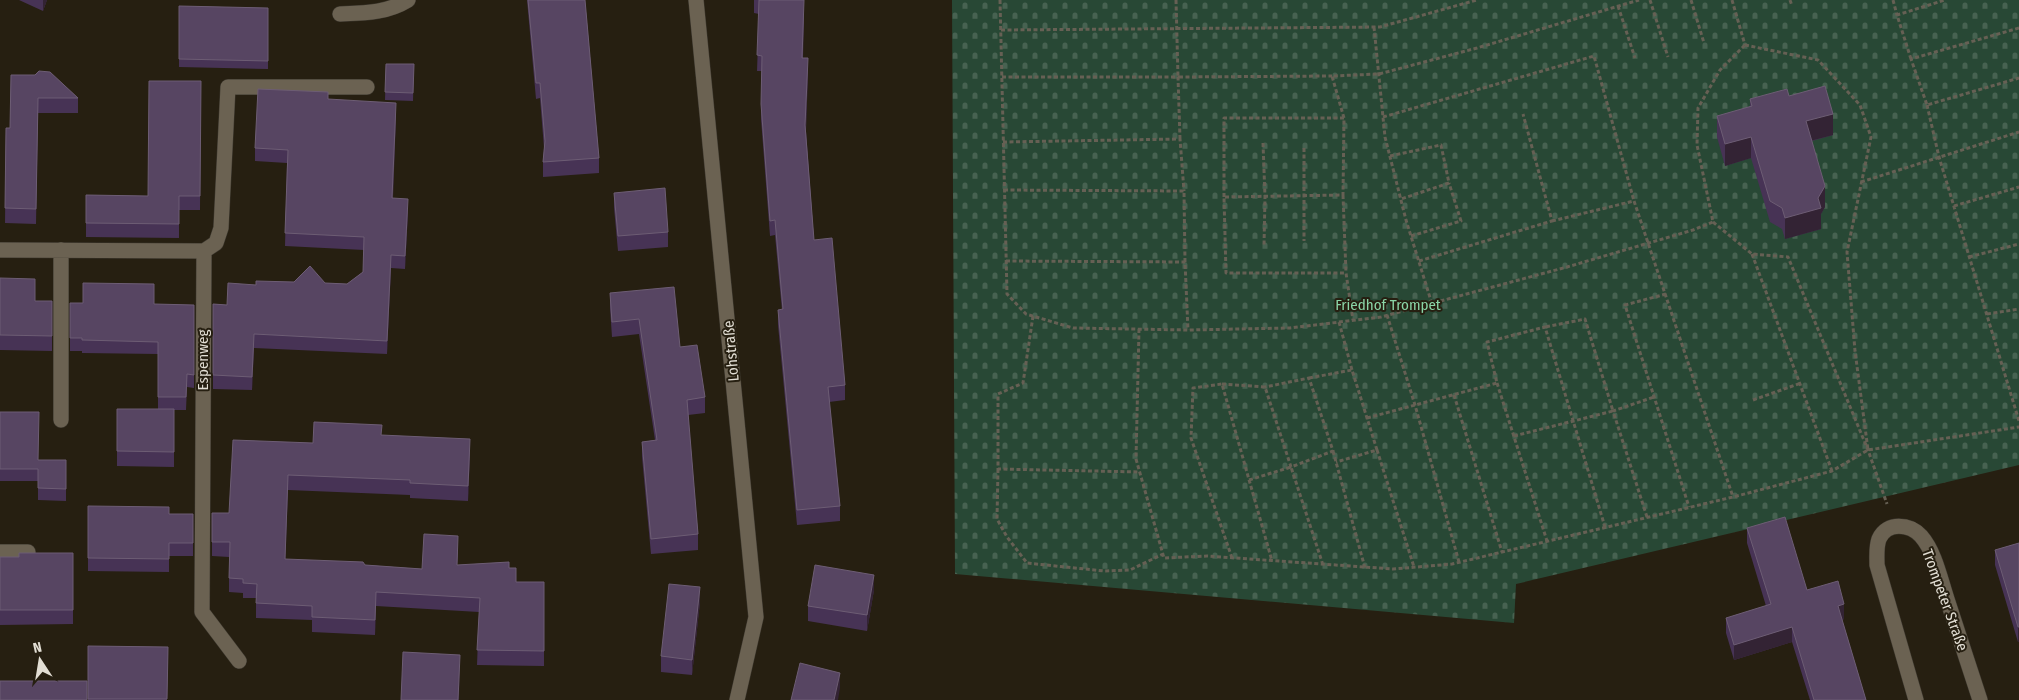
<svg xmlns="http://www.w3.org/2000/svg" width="2019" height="700" viewBox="0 0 2019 700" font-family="'Fira Sans Condensed',sans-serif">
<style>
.cemetery{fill:url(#cemetery-stones)}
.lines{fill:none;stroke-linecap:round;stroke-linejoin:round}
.minor-casing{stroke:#3d382f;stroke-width:16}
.path{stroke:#666054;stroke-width:3;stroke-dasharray:4 2.5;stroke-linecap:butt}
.minor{stroke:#6b6252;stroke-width:15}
.wall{fill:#473355}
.shaded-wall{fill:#332334}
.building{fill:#574562;stroke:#6d5d74}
.labels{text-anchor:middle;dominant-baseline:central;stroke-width:4;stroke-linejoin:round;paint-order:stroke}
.park-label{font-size:15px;fill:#8ad5a7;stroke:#261f11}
.street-label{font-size:15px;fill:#e2ded4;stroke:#261f11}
</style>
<defs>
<pattern id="cemetery-stones" width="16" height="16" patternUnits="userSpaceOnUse" patternTransform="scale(1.25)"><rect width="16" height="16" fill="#284835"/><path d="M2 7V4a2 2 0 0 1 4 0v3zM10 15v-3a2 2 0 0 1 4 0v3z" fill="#476251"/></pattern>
</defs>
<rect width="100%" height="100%" fill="#261f11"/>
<!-- cemetery -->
<path class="cemetery" d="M 952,0 L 2019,0 L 2019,465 L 1516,584 L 1514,623 L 955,574 Z"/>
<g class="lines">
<defs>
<path id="minor" d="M 696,0 L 756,617 L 737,700
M 340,14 C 365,13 387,13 408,0
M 0,250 L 204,251 L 202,612 L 239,661
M 61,250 L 61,420
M 204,251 L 216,243 L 221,228 L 228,87 L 367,87
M 0,552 L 28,552
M 1916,700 L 1877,565 C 1877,557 1876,547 1879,539 C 1887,521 1910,524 1921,536 C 1935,552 1940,578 1947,599 C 1958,632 1969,666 1980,700"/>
</defs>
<!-- minor casing -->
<use href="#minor" class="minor-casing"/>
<!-- path -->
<path class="path" d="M 1000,0 L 1007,294 L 1026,314 L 1073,328 L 1188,330 L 1290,328 L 1381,317 L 1567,267 L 1693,230 L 1713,222 L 1697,145 L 1698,108 L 1720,70 L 1745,45
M 1176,0 L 1178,77 L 1332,76
M 1650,0 L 1668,57
M 1691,0 L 1704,43
M 1732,0 L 1745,45
M 1790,0 L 1792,6
M 1893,0 L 1897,15
M 1618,6 L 1635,58
M 1374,27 L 1385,137 L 1406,220 L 1432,304
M 2019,28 L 1911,59 L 1927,105 L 2019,78
M 1001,30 L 1380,27 L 1477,0
M 1745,45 L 1818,60 L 1860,105 L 1871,137 L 1847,252 L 1855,351 L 1868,450
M 1911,59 L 1897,15 L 1945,0
M 1002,77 L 1178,77 L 1180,139
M 1927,105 L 1939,157 L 2019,421
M 1383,117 L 1594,56 L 1634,201
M 1344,118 L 1332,76 L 1379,74 L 1477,48 L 1639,0
M 1003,142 L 1180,139 L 1184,191
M 1263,143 L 1265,197 L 1264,246
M 1304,148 L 1304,241
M 1390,156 L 1441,145 L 1449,183 L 1401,199
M 1861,182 L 2019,132
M 1004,190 L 1184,191 L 1185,262
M 1343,195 L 1346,273
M 1224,197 L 1224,118 L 1344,118 L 1343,195 L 1224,197 L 1226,273 L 1346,273 L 1353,320
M 1954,206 L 2019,187
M 1552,221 L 1634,201 L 1733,497
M 1713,222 L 1752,254 L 1788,257 L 1868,450 L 1887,504
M 1411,236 L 1461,221 L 1449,183
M 1752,254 L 1832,471
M 1969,257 L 2019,244
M 1006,261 L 1185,262 L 1188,330
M 1419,261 L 1552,221 L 1523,114
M 1666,294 L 1625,305 L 1689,507
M 1987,314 L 2019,309
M 1387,315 L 1415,405 L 1459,562
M 1033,316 L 1023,383 L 998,394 L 998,469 L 1140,472
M 1339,322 L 1352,370
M 1139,329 L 1136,459 L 1164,558 L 1207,556 L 1393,569 L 1452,564 L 1733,497 L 1832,471 L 1868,450 L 2019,427
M 1309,378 L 1352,370 L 1377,450 L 1336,462
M 1497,383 L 1547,541
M 1222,384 L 1265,387 L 1291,467 L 1333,451 L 1309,378 L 1265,387
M 1454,395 L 1502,552
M 1753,400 L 1801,383
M 1367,418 L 1497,383 L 1487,342 L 1545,327 L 1605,527
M 1514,436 L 1613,411 L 1585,319 L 1545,327
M 1377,450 L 1414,567
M 1333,451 L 1365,568
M 998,469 L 997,519 L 1007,537 L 1027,563 L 1104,571 L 1130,570 L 1163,554
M 1249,480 L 1291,467 L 1323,565
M 1647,517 L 1613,411 L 1654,397
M 1232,558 L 1191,438 L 1193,388 L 1222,384 L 1272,561"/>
<!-- minor -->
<use href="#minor" class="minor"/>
</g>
<!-- wall -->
<path class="wall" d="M 19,0 L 47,0 L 43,11 Z
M 527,0 L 585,0 L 599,158 L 599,173 L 543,177 L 543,162 L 544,148 L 540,98 L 536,99 Z
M 754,0 L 799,0 L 804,16 L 803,58 L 808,73 L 806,131 L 814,240 L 845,385 L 845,400 L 829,402 L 840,506 L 840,521 L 797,525 L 778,325 L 778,310 L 782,310 L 775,235 L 770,236 L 761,119 L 762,71 L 757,71 L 759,14 L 754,13 Z
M 179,6 L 268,8 L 268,69 L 179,67 Z
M 386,64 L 414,64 L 413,101 L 385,100 Z
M 11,75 L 78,98 L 78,113 L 38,113 L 36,224 L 5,223 L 6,128 L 10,128 Z
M 201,81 L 200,210 L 179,210 L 179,238 L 86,237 L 86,195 L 148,196 Z
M 1789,96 L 1833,135 L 1812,141 L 1825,207 L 1821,214 L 1821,229 L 1785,239 L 1782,229 L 1770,222 L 1751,158 L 1725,166 L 1717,137 L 1717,116 L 1750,107 L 1750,99 Z
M 328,99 L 396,116 L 393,198 L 408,212 L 405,269 L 391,268 L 387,354 L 254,348 L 252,390 L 213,389 L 213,304 L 227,305 L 256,285 L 325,283 L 347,284 L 363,272 L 364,250 L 285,246 L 287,163 L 255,161 L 255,148 Z
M 614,193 L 668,232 L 668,247 L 618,251 L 614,208 Z
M 0,278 L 35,301 L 52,301 L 52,351 L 0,350 Z
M 610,293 L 680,347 L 705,397 L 705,413 L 688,415 L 698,534 L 698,550 L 651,554 L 642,457 L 642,442 L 655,440 L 639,334 L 612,337 L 610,308 Z
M 70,303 L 194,305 L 194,388 L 187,387 L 186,410 L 174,410 L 174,467 L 117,466 L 117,409 L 158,409 L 158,354 L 82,353 L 82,351 L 70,351 Z
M 0,412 L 38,460 L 66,460 L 66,501 L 38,500 L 38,481 L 0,481 Z
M 382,435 L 470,453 L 468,501 L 410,498 L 410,495 L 288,490 L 285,559 L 422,569 L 458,551 L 457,565 L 509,568 L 516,582 L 544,582 L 544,666 L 477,665 L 479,612 L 376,606 L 375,635 L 312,632 L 312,620 L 256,618 L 256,598 L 243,598 L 243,593 L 229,592 L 229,557 L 212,556 L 212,513 L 229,513 L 313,443 Z
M 88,506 L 169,514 L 193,514 L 193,556 L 169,556 L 169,572 L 88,571 Z
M 1747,528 L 1807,590 L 1844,619 L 1842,620 L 1866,700 L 1810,700 L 1792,642 L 1734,660 L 1726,633 L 1726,618 L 1766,606 L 1747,543 Z
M 2019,543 L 2019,642 L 2018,642 L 1995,565 L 1995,550 Z
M 73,553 L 73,624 L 0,625 L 0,557 L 19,557 Z
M 874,590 L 867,631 L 808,621 L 808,606 Z
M 700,602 L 692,675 L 661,672 L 661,656 Z
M 88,646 L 168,647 L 167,700 L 88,700 Z"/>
<!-- shaded-wall -->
<path class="shaded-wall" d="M 43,0 L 47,0 L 43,11 Z
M 808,58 L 808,73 L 805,140 L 805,125 Z
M 396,103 L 396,116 L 392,211 L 392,198 Z
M 1833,114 L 1833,135 L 1806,142 L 1806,121 Z
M 1751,137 L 1751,158 L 1725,166 L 1725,144 Z
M 1825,186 L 1825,207 L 1821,214 L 1821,229 L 1785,239 L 1785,218 L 1818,198 Z
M 408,199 L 408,212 L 405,269 L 405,256 Z
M 391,255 L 391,268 L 387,354 L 387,341 Z
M 254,334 L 254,348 L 252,390 L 252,377 Z
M 470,439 L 470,453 L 468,501 L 468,486 Z
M 288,475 L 288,490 L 285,573 L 285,559 Z
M 874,575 L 874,590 L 867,631 L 867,615 Z
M 700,587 L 700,602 L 692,675 L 692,660 Z
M 376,592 L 376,606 L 375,635 L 375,620 Z
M 1844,604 L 1844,619 L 1838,621 L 1838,606 Z
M 1792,627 L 1792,642 L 1734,660 L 1734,645 Z
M 2018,627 L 2019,627 L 2019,642 L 2018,642 Z
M 460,655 L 459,700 L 458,700 Z
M 840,673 L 840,688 L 838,700 L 834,700 Z"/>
<!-- building -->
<path class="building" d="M 528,0 L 585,0 L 599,158 L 543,162 L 545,141 L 540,83 L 536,83 Z
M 759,0 L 804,0 L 802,58 L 808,58 L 805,125 L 814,240 L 832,238 L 845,385 L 828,387 L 840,506 L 797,510 L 778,310 L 783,309 L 775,220 L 770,221 L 761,104 L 762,56 L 757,55 Z
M 179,6 L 268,8 L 268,61 L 179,59 Z
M 386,64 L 414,64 L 413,93 L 385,92 Z
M 39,71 L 50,72 L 78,98 L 38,98 L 36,209 L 5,208 L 6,128 L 10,128 L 11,75 L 35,75 Z
M 149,81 L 201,81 L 200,196 L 179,196 L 179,224 L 86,223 L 86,195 L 148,196 Z
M 1825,86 L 1833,114 L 1806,121 L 1825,186 L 1818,198 L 1821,208 L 1785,218 L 1782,208 L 1770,201 L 1751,137 L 1725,144 L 1717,116 L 1752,106 L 1750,99 L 1787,89 L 1789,96 Z
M 258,89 L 328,92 L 328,99 L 396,103 L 392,198 L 408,199 L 405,256 L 391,255 L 387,341 L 254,334 L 252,377 L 213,375 L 213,304 L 227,305 L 228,283 L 256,285 L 256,281 L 294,282 L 310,266 L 325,283 L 347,284 L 363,272 L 364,237 L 285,233 L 288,150 L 255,148 Z
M 665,188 L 668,232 L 618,236 L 614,193 Z
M 0,278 L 35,279 L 35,301 L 52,301 L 52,336 L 0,335 Z
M 83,283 L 154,284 L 154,304 L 194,305 L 194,375 L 187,374 L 186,397 L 158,397 L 158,342 L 82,340 L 82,338 L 70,338 L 70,303 L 83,303 Z
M 674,287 L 680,347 L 697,345 L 705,397 L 687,400 L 698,534 L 651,539 L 642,442 L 657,440 L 639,319 L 612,322 L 610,293 Z
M 117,409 L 174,409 L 174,452 L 117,451 Z
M 0,412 L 39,412 L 38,460 L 66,460 L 66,489 L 38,488 L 38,469 L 0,469 Z
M 314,422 L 382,425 L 381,435 L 470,439 L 468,486 L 410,483 L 410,480 L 288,475 L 285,559 L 363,562 L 365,565 L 422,569 L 424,534 L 458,536 L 457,565 L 509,562 L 509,568 L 516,568 L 516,582 L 544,582 L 544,651 L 477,650 L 480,598 L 376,592 L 375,620 L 312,617 L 312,606 L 256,603 L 257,584 L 243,583 L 243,579 L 229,578 L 230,542 L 212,542 L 212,513 L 229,513 L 233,440 L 313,443 Z
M 88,506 L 169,507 L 169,514 L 193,514 L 193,543 L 169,543 L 169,559 L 88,558 Z
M 1785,517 L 1807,590 L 1838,581 L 1844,604 L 1838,606 L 1866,700 L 1814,700 L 1792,627 L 1734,645 L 1726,618 L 1771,604 L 1747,528 Z
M 2019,543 L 2019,627 L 2018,627 L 1995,550 Z
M 19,553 L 73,553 L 73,610 L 0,610 L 0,557 L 19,557 Z
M 815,565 L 874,575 L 867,615 L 808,606 Z
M 669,584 L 700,587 L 692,660 L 661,656 Z
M 88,646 L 168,647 L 167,699 L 88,699 Z
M 403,652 L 460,655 L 458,700 L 401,700 Z
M 800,663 L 840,673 L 834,700 L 791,700 Z
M 0,681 L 87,681 L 87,700 L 0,700 Z"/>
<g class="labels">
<!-- park labels -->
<g class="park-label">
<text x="1388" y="305">Friedhof Trompet</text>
</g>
<!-- street labels -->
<g class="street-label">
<text transform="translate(731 351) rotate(-95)">Lohstraße</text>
<text transform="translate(203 360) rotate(-90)">Espenweg</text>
<text transform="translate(1945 600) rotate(70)">Trompeter Straße</text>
</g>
</g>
<!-- north arrow -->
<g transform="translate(40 660) rotate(348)" stroke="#261f11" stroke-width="4" paint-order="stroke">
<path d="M0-4L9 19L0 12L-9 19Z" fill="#e2ded4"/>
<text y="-8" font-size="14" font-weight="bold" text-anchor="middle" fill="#e2ded4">N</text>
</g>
</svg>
